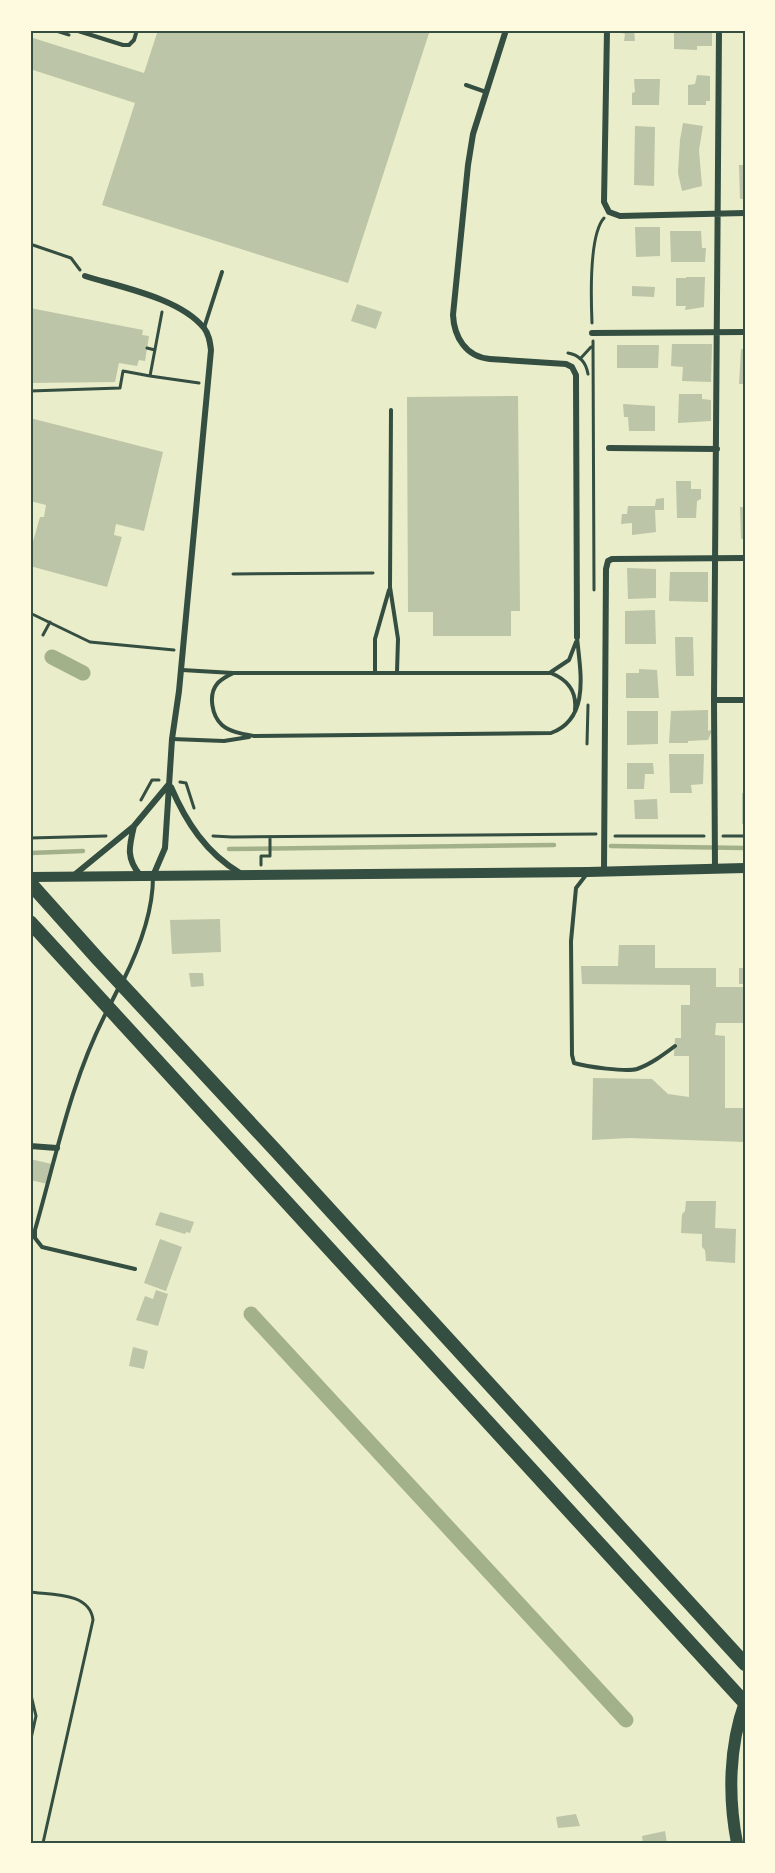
<svg xmlns="http://www.w3.org/2000/svg" width="775" height="1873" viewBox="0 0 775 1873" font-family="Mulish,sans-serif">
<style>
.lines{fill:none;stroke-linecap:round;stroke-linejoin:round}
.stream{stroke:#a3b18a;stroke-width:4.5}
.canal{stroke:#a3b18a;stroke-width:15}
.building{fill:#bcc5a7}
.path{stroke:#344e41;stroke-width:3}
.service{stroke:#344e41;stroke-width:4}
.minor{stroke:#344e41;stroke-width:6}
.secondary{stroke:#344e41;stroke-width:10}
.primary{stroke:#344e41;stroke-width:12}
.motorway{stroke:#344e41;stroke-width:14}
.neatline{fill:none;stroke:#344e41;stroke-width:2}
</style>
<rect width="100%" height="100%" fill="#e9edc9"/>
<g class="lines">
<!-- stream -->
<path class="stream" d="M 611,846 L 745,848
M 229,849 L 554,845
M 30,853 L 83,851"/>
<!-- canal -->
<path class="canal" d="M 52,657 L 83,673
M 251,1314 L 626,1720"/>
</g>
<!-- building -->
<path class="building" d="M 158,30 L 430,30 L 348,283 L 102,205 L 135,103 L 30,69 L 30,37 L 144,73 Z
M 622,30 L 634,30 L 635,41 L 624,41 L 625,34 L 622,33 Z
M 674,30 L 712,30 L 712,46 L 697,46 L 697,50 L 674,49 Z
M 697,75 L 710,76 L 710,101 L 706,101 L 706,105 L 688,105 L 688,85 L 695,84 Z
M 634,79 L 660,79 L 659,105 L 632,105 L 632,93 L 635,92 Z
M 683,123 L 703,126 L 699,150 L 702,186 L 682,191 L 678,173 L 680,140 Z
M 635,126 L 655,127 L 654,186 L 634,185 Z
M 739,165 L 745,165 L 745,199 L 740,199 Z
M 635,227 L 660,227 L 660,256 L 636,257 Z
M 670,231 L 701,231 L 702,248 L 706,248 L 705,262 L 671,262 Z
M 686,277 L 705,277 L 704,307 L 685,310 L 686,306 L 676,306 L 676,278 L 686,278 Z
M 632,286 L 655,287 L 654,297 L 632,296 Z
M 357,304 L 382,312 L 376,329 L 351,321 Z
M 30,308 L 143,330 L 142,335 L 149,336 L 145,361 L 139,360 L 137,366 L 119,363 L 115,382 L 30,383 Z
M 672,344 L 712,344 L 711,382 L 682,381 L 683,367 L 671,366 Z
M 617,345 L 659,345 L 658,368 L 617,368 Z
M 741,349 L 745,349 L 745,384 L 739,384 Z
M 679,394 L 702,394 L 702,399 L 711,400 L 711,421 L 678,423 Z
M 518,396 L 520,611 L 511,611 L 511,636 L 433,636 L 433,612 L 408,612 L 407,397 Z
M 623,404 L 655,406 L 655,431 L 629,431 L 628,417 L 624,417 Z
M 30,418 L 163,452 L 144,531 L 116,524 L 114,535 L 122,537 L 107,587 L 30,566 L 30,552 L 40,517 L 44,517 L 46,505 L 30,501 Z
M 676,481 L 691,481 L 691,489 L 701,489 L 701,499 L 697,501 L 696,518 L 677,518 Z
M 664,498 L 664,510 L 655,510 L 656,532 L 632,535 L 632,523 L 621,524 L 622,514 L 627,514 L 628,506 L 655,506 L 656,499 Z
M 740,507 L 745,507 L 745,539 L 741,539 Z
M 627,568 L 656,569 L 656,598 L 628,599 Z
M 670,572 L 708,572 L 708,602 L 669,601 Z
M 655,610 L 656,644 L 625,644 L 625,611 Z
M 675,637 L 693,637 L 694,676 L 676,676 Z
M 639,669 L 657,670 L 659,698 L 626,698 L 626,673 L 639,673 Z
M 708,710 L 708,731 L 711,730 L 711,733 L 708,740 L 688,741 L 688,743 L 669,743 L 671,711 Z
M 627,711 L 658,711 L 658,744 L 627,745 Z
M 669,754 L 704,754 L 703,784 L 691,785 L 692,793 L 670,793 Z
M 627,763 L 653,763 L 654,774 L 645,774 L 644,789 L 627,789 Z
M 742,793 L 745,793 L 745,824 L 742,824 Z
M 657,799 L 658,819 L 635,819 L 634,800 Z
M 220,919 L 221,952 L 172,954 L 170,920 Z
M 619,945 L 655,945 L 655,968 L 716,968 L 716,987 L 745,987 L 745,1023 L 716,1023 L 715,1035 L 725,1036 L 725,1108 L 745,1108 L 745,1142 L 629,1138 L 592,1140 L 593,1078 L 652,1079 L 668,1094 L 689,1097 L 689,1056 L 674,1056 L 675,1038 L 681,1038 L 681,1005 L 690,1005 L 690,985 L 582,984 L 581,966 L 618,966 Z
M 739,968 L 745,968 L 745,984 L 739,984 Z
M 189,973 L 203,973 L 204,986 L 191,987 Z
M 30,1159 L 52,1164 L 48,1184 L 30,1180 Z
M 686,1201 L 716,1201 L 715,1228 L 736,1229 L 735,1263 L 706,1261 L 705,1250 L 702,1247 L 702,1234 L 681,1233 L 682,1214 L 685,1211 Z
M 160,1212 L 194,1222 L 190,1233 L 186,1232 L 185,1234 L 155,1225 Z
M 160,1239 L 182,1247 L 166,1291 L 144,1283 Z
M 156,1290 L 168,1294 L 158,1326 L 136,1320 L 145,1296 L 153,1299 Z
M 133,1347 L 148,1351 L 144,1369 L 129,1366 Z
M 576,1814 L 580,1826 L 558,1828 L 556,1817 Z
M 665,1831 L 667,1843 L 643,1843 L 642,1836 Z"/>
<g class="lines">
<!-- path -->
<path class="path" d="M 53,30 L 69,35
M 30,244 L 71,258 L 80,270
M 592,323 C 591,299 589,235 604,218
M 593,341 L 594,590
M 147,348 L 155,350
M 568,353 C 579,355 586,362 588,374
M 580,359 L 591,347
M 150,376 L 199,383
M 30,391 L 120,388 L 123,371 L 150,376 L 162,312
M 233,574 L 373,573
M 30,613 L 90,642 L 174,650
M 43,635 L 50,622
M 587,744 L 588,705
M 180,782 L 186,783 L 194,808
M 141,800 L 152,780 L 159,780
M 213,836 L 232,837 L 596,834
M 615,836 L 704,836
M 723,836 L 745,836
M 30,838 L 106,836
M 261,865 L 261,856 L 270,856 L 270,837
M 30,1592 C 51,1595 90,1592 93,1620 L 43,1843
M 30,1691 L 36,1716 L 30,1743"/>
<!-- service -->
<path class="service" d="M 75,30 L 123,45 L 129,45 L 134,40 L 137,30
M 466,85 L 486,92
M 204,328 L 222,272
M 391,410 L 390,587 L 398,639 L 397,672
M 182,670 L 233,673 L 551,673 C 568,680 577,691 575,710
M 375,672 L 375,639 L 389,590
M 551,672 L 569,660 L 576,642
M 233,673 C 228,676 221,679 217,684 C 208,695 212,716 222,725 C 230,732 243,734 254,736 L 551,733 C 591,718 580,671 577,637
M 172,739 L 224,741 L 249,737
M 586,875 L 576,888 L 571,941 L 572,1055 L 574,1063 C 587,1067 626,1072 637,1069 C 651,1064 663,1055 675,1046
M 123,981 C 139,949 153,913 153,877
M 110,1005 L 119,987
M 107,1011 C 71,1080 56,1157 35,1230 L 35,1238 L 42,1247 L 135,1269"/>
<!-- minor -->
<path class="minor" d="M 506,30 L 473,134 L 468,165 L 453,315 C 454,337 466,357 490,359 L 566,364 L 572,367 L 576,375 L 577,637
M 607,30 L 604,202 L 609,212 L 620,216 L 745,213
M 85,276 C 120,287 180,298 204,328 C 209,334 210,342 211,350 L 179,691 L 172,739 L 165,848 L 153,876
M 592,333 L 745,332
M 609,448 L 717,449
M 714,700 L 745,700
M 171,787 C 186,822 206,853 240,873
M 134,826 C 129,847 126,858 140,875
M 715,868 L 714,700 L 719,30
M 604,871 L 606,569 L 608,561 L 612,559 L 745,558
M 73,876 L 134,826 L 169,784
M 30,1146 L 57,1148"/>
<!-- secondary -->
<path class="secondary" d="M 30,877 L 588,872 L 745,868"/>
<!-- primary -->
<path class="primary" d="M 737,1843 C 728,1797 729,1746 745,1702"/>
<!-- motorway -->
<path class="motorway" d="M 30,883 L 97,958 L 277,1152 L 745,1664
M 30,922 L 745,1703"/>
</g>
<!-- border -->
<rect width="775" height="1873" fill="none" stroke="#fefae0" stroke-width="63"/>
<rect x="32" y="32" width="712" height="1810" class="neatline"/>
</svg>
